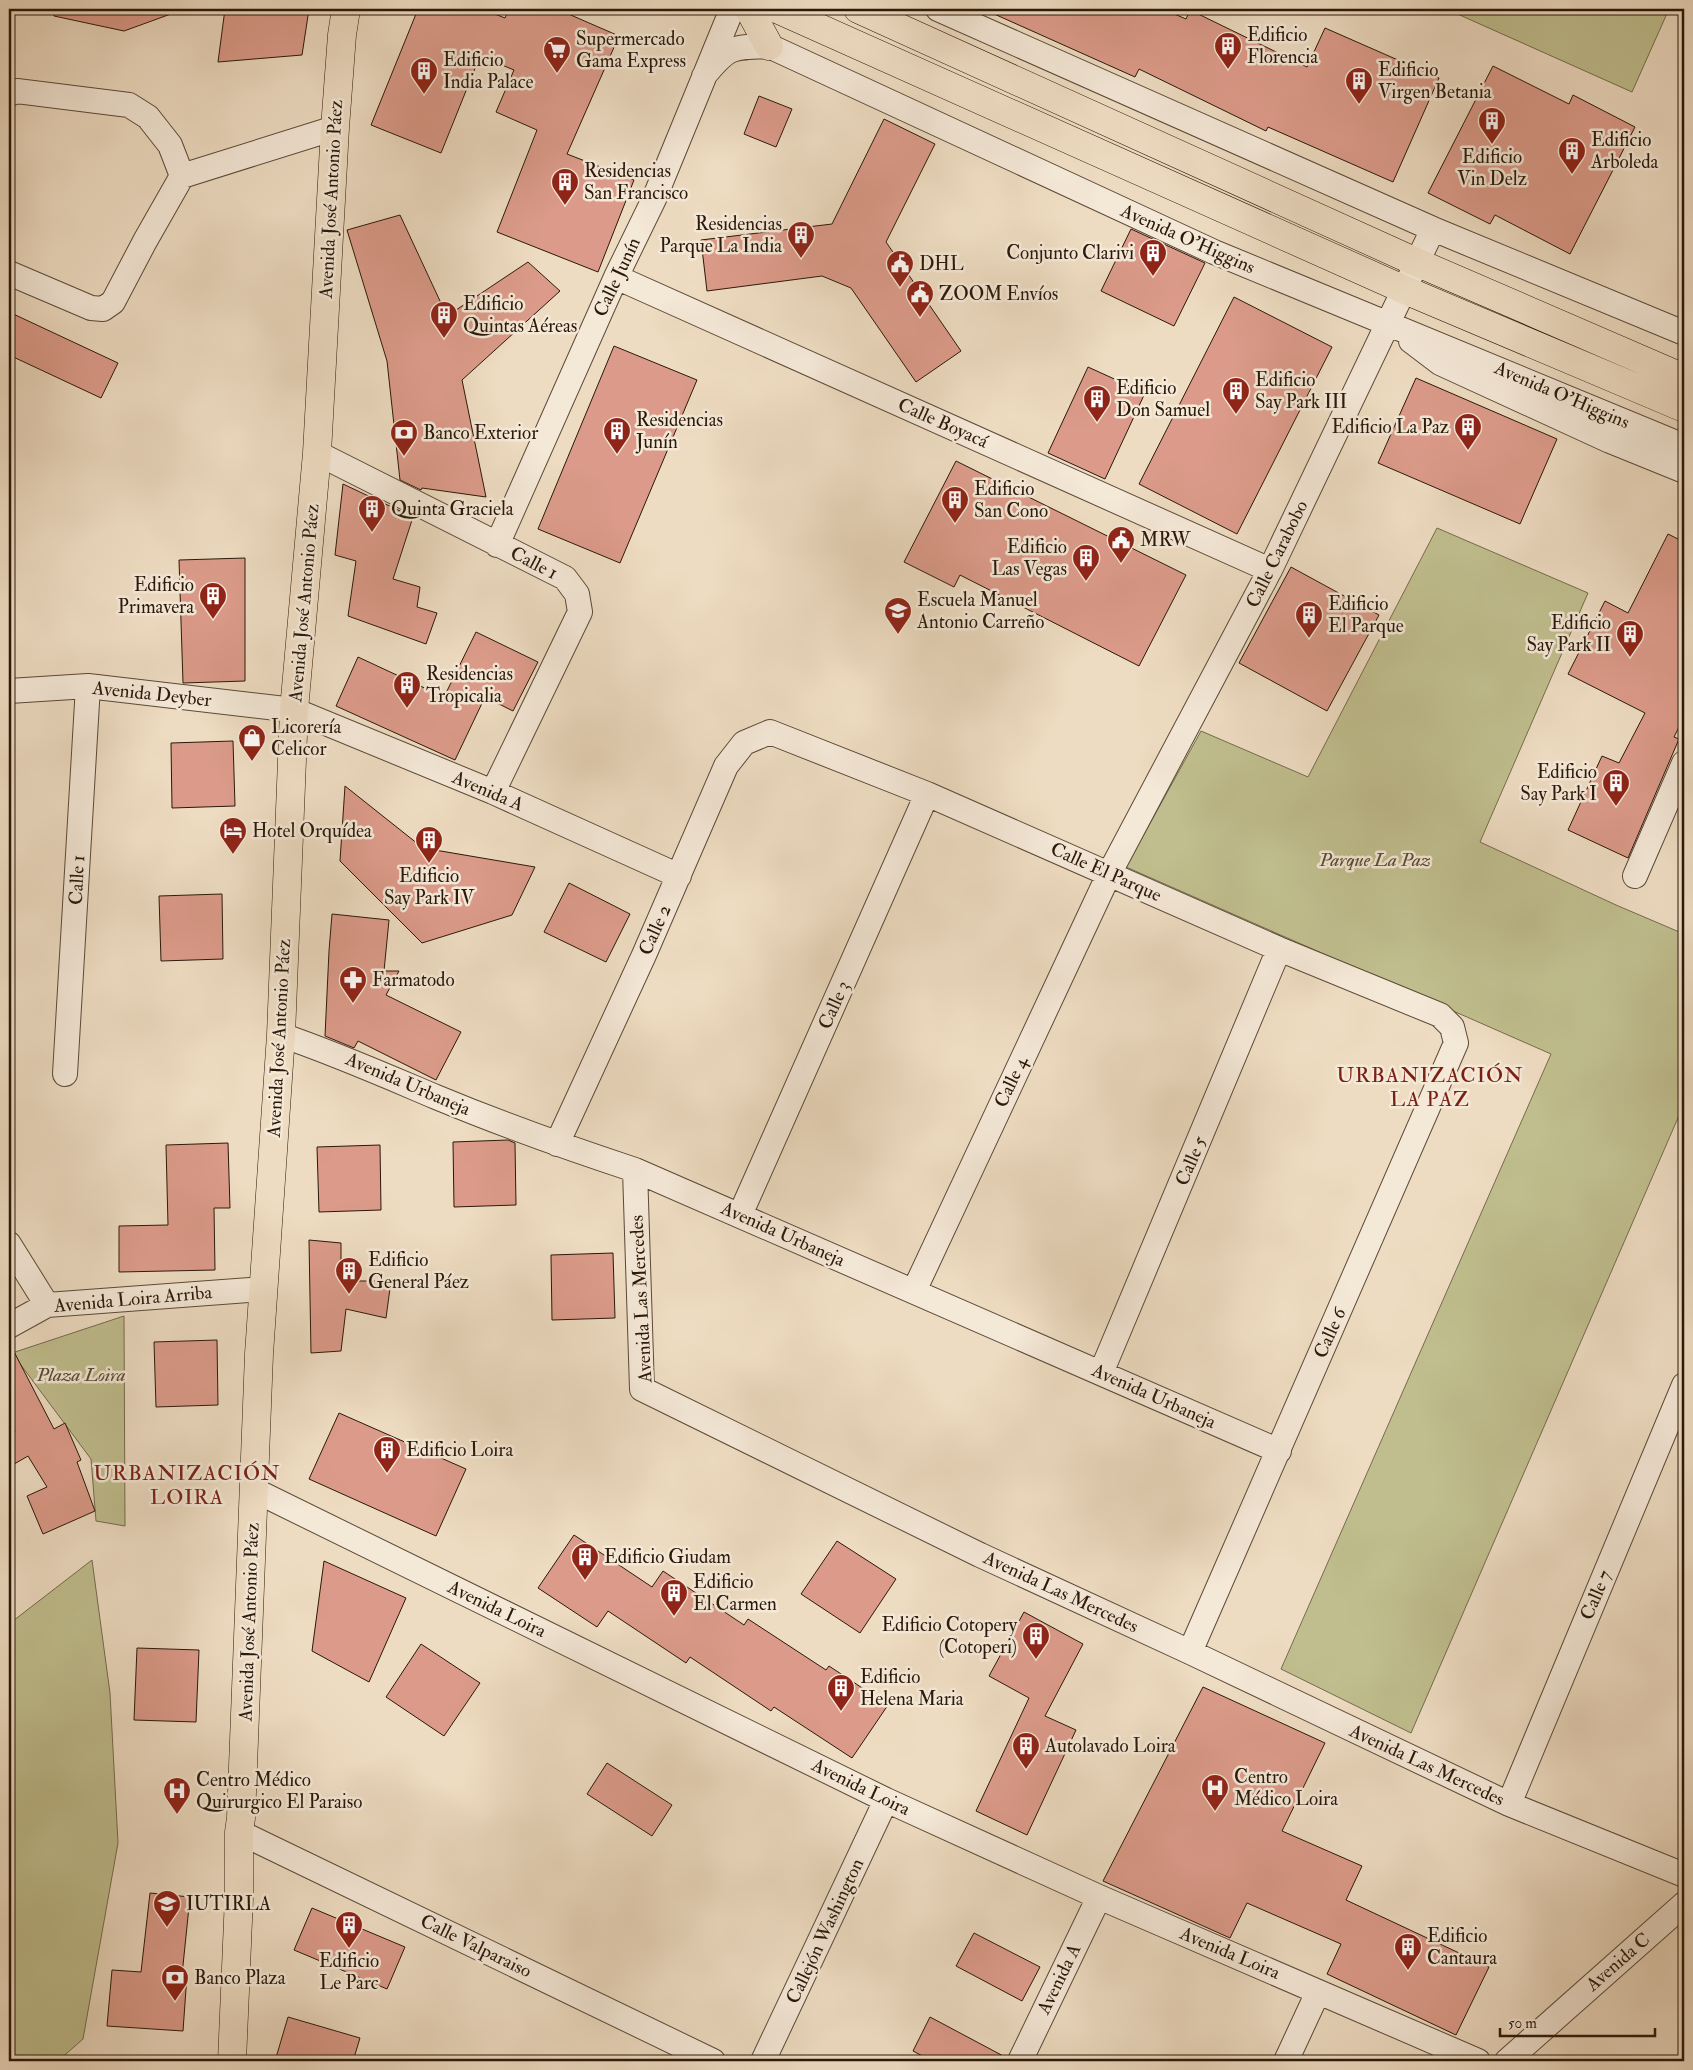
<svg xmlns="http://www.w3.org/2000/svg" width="1693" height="2070" viewBox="0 0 1693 2070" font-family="'IM FELL Double Pica',serif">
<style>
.green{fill:#c0be8e;stroke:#756b4c}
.building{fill:#dc9b8a;stroke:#2a1809}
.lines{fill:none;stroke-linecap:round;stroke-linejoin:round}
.minor-casing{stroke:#5b4937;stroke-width:26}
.major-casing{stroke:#2a1809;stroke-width:29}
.minor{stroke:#f4e8d7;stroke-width:24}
.major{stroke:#eedcc2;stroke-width:28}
.labels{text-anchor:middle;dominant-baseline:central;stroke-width:5;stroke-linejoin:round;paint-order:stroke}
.poi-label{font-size:19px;fill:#2a1809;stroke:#f4e8d7;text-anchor:start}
.street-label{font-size:19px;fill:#2a1809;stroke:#f4e8d7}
.park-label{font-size:19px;font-style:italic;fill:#574a31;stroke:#f4e8d7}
.quarter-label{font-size:21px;letter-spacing:1px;fill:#7a1f14;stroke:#f4e8d7}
</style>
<rect width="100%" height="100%" fill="#eedcc2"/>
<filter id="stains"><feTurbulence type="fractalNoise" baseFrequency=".004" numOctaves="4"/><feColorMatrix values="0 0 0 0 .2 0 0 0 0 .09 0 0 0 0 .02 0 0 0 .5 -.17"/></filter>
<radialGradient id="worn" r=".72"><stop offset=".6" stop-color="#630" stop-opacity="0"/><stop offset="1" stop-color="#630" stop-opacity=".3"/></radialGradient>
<!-- green -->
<path class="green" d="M 1454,9 L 1669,9 L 1632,92 L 1453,12 Z
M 1437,528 L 1588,593 L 1480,842 L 1616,905 L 1684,934 L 1684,1104 L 1411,1733 L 1281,1669 L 1551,1054 L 1126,867 L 1201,731 L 1308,777 Z
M 124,1316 L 125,1526 L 96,1521 L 91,1459 L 12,1353 Z
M 92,1560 L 110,1693 L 118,1843 L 83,2039 L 58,2061 L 9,2061 L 9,1624 Z"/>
<!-- building -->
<path class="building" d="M 55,9 L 179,9 L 179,11 L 124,31 L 54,16 Z
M 225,9 L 309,9 L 302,55 L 218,62 Z
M 418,9 L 482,9 L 505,18 L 509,9 L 557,9 L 619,36 L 567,154 L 634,180 L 598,272 L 497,232 L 537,130 L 496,112 L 514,70 L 480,56 L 441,153 L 371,125 Z
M 983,9 L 1163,9 L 1186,19 L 1190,10 L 1307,67 L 1325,28 L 1439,78 L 1393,182 L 1268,127 L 1266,131 L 1139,69 L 1135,77 Z
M 1493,66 L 1569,104 L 1573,95 L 1635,127 L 1570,254 L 1495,215 L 1490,224 L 1428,193 Z
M 759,96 L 792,109 L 776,147 L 744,134 Z
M 884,119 L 935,144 L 886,242 L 961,351 L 916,382 L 851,288 L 822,276 L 707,291 L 701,240 L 832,224 Z
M 400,215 L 447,316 L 528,262 L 560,291 L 462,380 L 486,497 L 422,488 L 421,490 L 400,480 L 387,361 L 347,230 Z
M 1131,229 L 1205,263 L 1174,326 L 1101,291 Z
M 1234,297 L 1332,347 L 1237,534 L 1139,484 Z
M 9,312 L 118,363 L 101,398 L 9,355 Z
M 614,346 L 697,380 L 620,563 L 538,529 Z
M 1088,367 L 1145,393 L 1105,479 L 1048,453 Z
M 1416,378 L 1557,439 L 1520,524 L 1378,463 Z
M 956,461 L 1186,575 L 1139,666 L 960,575 L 954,587 L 904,562 Z
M 343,484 L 413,517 L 393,579 L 420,587 L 417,607 L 437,613 L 426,644 L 348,616 L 356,561 L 335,555 Z
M 1668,534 L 1684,542 L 1684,717 L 1674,737 L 1679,739 L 1628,858 L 1568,830 L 1602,756 L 1619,763 L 1645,713 L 1568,674 L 1605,601 L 1628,613 Z
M 245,558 L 245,681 L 183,683 L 179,560 Z
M 1291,567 L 1379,615 L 1327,711 L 1239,663 Z
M 476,632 L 538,662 L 513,711 L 485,697 L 455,760 L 336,706 L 358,657 L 444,697 Z
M 233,741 L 235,806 L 172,808 L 171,743 Z
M 345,786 L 423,848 L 535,867 L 512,915 L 422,943 L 340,861 Z
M 569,883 L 630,914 L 606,962 L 544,932 Z
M 222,894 L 223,959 L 161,961 L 159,896 Z
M 332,914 L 389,920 L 384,971 L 399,971 L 386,995 L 461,1032 L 436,1080 L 358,1041 L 354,1048 L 325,1036 L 329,951 Z
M 508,1140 L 515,1143 L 516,1205 L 454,1207 L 453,1142 Z
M 228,1143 L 230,1208 L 214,1208 L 215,1270 L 119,1272 L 119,1226 L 168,1225 L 166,1145 Z
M 380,1145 L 381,1210 L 319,1212 L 317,1147 Z
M 309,1240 L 341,1243 L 341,1281 L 391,1281 L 386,1318 L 346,1309 L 341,1351 L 311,1353 Z
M 613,1253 L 615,1318 L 552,1320 L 551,1255 Z
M 217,1340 L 218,1405 L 156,1407 L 154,1342 Z
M 9,1342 L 54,1429 L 65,1423 L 81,1460 L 77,1462 L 95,1511 L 43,1534 L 27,1496 L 47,1487 L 28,1456 L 9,1467 L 9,1436 L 15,1432 L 9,1419 Z
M 339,1413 L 466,1469 L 436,1536 L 309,1479 Z
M 574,1535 L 652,1587 L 663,1571 L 744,1625 L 748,1619 L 826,1670 L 829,1666 L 888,1705 L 852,1758 L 774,1707 L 771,1711 L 690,1657 L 686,1663 L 608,1611 L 597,1627 L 538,1588 Z
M 837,1541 L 896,1579 L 860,1633 L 801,1594 Z
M 324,1561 L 406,1598 L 369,1682 L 312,1651 Z
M 1024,1612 L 1083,1644 L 1045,1716 L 1076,1730 L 1027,1835 L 976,1811 L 1029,1698 L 989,1676 Z
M 421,1644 L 480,1683 L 444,1736 L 386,1697 Z
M 137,1648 L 199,1650 L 196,1722 L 134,1720 Z
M 1203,1687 L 1325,1743 L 1282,1831 L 1362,1866 L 1346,1900 L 1489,1967 L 1456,2035 L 1327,1974 L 1341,1944 L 1247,1903 L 1230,1938 L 1103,1881 Z
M 607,1763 L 672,1805 L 652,1836 L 587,1794 Z
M 150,1893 L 190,1897 L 182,1975 L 187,1975 L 183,2031 L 107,2026 L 112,1970 L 141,1972 Z
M 312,1908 L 405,1947 L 387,1989 L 294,1950 Z
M 974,1933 L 1040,1967 L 1022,2001 L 956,1966 Z
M 288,2017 L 360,2038 L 353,2061 L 275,2061 Z
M 930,2017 L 1007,2058 L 1006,2061 L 932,2061 L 913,2051 Z"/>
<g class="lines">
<defs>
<path id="minor" d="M 938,9 L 1433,229 L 1684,333
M 704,76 C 728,46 732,47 769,46 L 1214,252 L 1684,446
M 9,94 L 17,91 L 129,105 L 148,117 L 170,145 L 182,176
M 9,273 L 91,308 L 103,309 L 113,302 L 145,241 L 182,176 L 335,128
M 616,277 L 1270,570
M 1411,341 L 1440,363 L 1610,441 L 1684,471
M 317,453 L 565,578 L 577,594 L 580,612 L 493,792
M 497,545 L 616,277 L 654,199 L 732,9
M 9,691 L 88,686 L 294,710 L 493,792 L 679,876
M 1635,876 L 1684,763
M 281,1035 C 334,1053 384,1075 436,1097 C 501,1124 568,1148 635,1170 L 1279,1451
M 65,1074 L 88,686
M 557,1144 L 644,955 L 726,766 L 744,743 L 770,732 L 927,794 L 1279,949 L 1440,1015 L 1452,1027 L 1456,1043 L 1190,1652
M 635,1170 L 642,1389 L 980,1555 L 1190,1652 L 1509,1804 L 1684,1875
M 740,1215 L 927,794
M 9,1244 L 47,1305
M 914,1291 L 1109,874 L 1270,570 L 1433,229
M 9,1326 L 47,1305 L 263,1289
M 1101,1373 L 1279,949
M 254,1490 L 886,1800 L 1099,1897 L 1478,2061
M 1509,1804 L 1684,1385
M 239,1832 L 713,2061
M 763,2061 L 886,1800
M 1020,2061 L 1099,1897
M 1286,2061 L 1318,1992
M 1507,2061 L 1684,1904"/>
<path id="major" d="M 749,9 L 769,46
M 777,9 L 1405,290 L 1684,408
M 858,9 L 1416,262 L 1684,378
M 232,2061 L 239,1897 L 239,1832 L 241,1818 L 259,1354 L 281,1035 L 294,710 L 317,453 L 335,128 L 342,35 L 346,9"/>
</defs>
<!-- minor casing -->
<use href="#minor" class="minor-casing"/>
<!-- major casing -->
<use href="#major" class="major-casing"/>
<!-- minor -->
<use href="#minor" class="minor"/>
<!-- major -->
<use href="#major" class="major"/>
</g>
<!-- icons -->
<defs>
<symbol id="building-pin" viewBox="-11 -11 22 30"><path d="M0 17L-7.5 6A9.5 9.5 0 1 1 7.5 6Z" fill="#8f2418" stroke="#f4e8d7"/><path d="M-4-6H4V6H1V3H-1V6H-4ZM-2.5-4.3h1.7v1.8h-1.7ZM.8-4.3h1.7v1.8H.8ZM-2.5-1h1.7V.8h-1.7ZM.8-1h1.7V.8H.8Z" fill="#fff"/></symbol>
<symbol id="supermarket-pin" viewBox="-11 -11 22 30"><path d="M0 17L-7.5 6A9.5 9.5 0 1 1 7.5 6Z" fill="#8f2418" stroke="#f4e8d7"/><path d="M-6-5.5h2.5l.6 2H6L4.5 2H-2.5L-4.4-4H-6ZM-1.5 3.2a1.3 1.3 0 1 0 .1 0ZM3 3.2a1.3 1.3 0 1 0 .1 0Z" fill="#fff"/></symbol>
<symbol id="civic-pin" viewBox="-11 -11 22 30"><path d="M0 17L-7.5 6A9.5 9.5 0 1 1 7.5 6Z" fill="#8f2418" stroke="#f4e8d7"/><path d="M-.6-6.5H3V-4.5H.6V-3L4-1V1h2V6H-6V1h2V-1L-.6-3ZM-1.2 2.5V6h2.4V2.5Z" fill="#fff"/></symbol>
<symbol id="bank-pin" viewBox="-11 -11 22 30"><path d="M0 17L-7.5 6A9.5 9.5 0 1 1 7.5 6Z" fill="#8f2418" stroke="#f4e8d7"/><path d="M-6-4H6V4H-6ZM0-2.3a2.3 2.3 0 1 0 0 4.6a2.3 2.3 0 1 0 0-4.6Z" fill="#fff"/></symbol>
<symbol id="school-pin" viewBox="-11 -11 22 30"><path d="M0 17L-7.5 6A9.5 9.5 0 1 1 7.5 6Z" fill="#8f2418" stroke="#f4e8d7"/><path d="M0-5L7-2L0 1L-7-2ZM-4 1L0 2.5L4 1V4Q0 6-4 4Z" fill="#fff"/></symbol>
<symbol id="shop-pin" viewBox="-11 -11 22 30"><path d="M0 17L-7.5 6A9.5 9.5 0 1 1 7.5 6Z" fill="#8f2418" stroke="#f4e8d7"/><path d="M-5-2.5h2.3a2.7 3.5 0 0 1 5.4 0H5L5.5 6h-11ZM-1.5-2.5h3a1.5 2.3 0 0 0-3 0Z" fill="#fff"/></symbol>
<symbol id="hotel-pin" viewBox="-11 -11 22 30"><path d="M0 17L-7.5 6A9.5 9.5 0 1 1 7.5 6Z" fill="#8f2418" stroke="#f4e8d7"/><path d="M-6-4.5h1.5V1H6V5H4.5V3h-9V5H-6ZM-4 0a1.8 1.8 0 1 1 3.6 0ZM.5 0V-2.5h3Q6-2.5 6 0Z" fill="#fff"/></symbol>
<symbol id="pharmacy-pin" viewBox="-11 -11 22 30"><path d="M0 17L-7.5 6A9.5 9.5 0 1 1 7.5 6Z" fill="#8f2418" stroke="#f4e8d7"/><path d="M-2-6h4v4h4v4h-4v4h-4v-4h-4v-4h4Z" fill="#fff"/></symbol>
<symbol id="hospital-pin" viewBox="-11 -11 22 30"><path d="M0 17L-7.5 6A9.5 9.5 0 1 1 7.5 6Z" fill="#8f2418" stroke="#f4e8d7"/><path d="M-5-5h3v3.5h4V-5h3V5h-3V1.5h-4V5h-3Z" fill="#fff"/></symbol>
<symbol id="university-pin" viewBox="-11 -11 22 30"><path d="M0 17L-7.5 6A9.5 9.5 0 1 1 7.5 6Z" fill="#8f2418" stroke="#f4e8d7"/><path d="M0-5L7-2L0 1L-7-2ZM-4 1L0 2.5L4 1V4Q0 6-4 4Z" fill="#fff"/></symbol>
</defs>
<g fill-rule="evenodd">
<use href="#building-pin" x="1212" y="30" width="32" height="43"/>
<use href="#supermarket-pin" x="541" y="34" width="32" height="43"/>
<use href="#building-pin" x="408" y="55" width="32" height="43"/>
<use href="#building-pin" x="1343" y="65" width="32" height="43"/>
<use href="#building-pin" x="1476" y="105" width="32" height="43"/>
<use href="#building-pin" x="1556" y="135" width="32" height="43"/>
<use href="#building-pin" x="549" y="166" width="32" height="43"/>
<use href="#building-pin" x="785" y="219" width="32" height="43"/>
<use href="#building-pin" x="1137" y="237" width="32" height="43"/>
<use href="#civic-pin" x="884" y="248" width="32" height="43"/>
<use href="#civic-pin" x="904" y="278" width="32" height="43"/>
<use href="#building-pin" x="428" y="299" width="32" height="43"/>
<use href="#building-pin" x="1220" y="375" width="32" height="43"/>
<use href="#building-pin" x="1081" y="383" width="32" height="43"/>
<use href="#building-pin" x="1452" y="411" width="32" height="43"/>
<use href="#building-pin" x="601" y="415" width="32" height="43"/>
<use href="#bank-pin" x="388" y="417" width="32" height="43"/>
<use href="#building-pin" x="939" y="484" width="32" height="43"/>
<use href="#building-pin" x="356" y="493" width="32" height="43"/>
<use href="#civic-pin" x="1105" y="524" width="32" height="43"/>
<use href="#building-pin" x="1070" y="542" width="32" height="43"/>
<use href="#building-pin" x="197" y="580" width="32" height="43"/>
<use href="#school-pin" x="882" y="595" width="32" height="43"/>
<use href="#building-pin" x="1293" y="599" width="32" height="43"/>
<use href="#building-pin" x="1614" y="618" width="32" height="43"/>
<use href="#building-pin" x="391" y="669" width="32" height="43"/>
<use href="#shop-pin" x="236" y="722" width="32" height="43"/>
<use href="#building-pin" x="1600" y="767" width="32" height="43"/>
<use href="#hotel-pin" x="217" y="815" width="32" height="43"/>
<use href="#building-pin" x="413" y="824" width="32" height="43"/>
<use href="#pharmacy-pin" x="337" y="964" width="32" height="43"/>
<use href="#building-pin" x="333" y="1255" width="32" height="43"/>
<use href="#building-pin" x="371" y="1434" width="32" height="43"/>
<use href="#building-pin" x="569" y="1541" width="32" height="43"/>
<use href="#building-pin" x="658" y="1577" width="32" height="43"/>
<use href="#building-pin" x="1020" y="1620" width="32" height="43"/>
<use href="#building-pin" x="825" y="1672" width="32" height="43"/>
<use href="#building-pin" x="1010" y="1730" width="32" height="43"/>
<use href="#hospital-pin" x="1199" y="1772" width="32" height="43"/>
<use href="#hospital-pin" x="161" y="1775" width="32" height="43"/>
<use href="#university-pin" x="151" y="1888" width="32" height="43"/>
<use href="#building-pin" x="333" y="1909" width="32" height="43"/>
<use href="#building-pin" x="1392" y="1931" width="32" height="43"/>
<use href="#bank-pin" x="159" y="1962" width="32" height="43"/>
</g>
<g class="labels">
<!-- poi labels -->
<g class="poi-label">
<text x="1247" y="35">Edificio<tspan x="1247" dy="22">Florencia</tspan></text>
<text x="576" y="39">Supermercado<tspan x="576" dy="22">Gama Express</tspan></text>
<text x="443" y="60">Edificio<tspan x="443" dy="22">India Palace</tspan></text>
<text x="1378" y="70">Edificio<tspan x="1378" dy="22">Virgen Betania</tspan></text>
<text x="1591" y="140">Edificio<tspan x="1591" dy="22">Arboleda</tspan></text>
<text x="1492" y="157" text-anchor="middle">Edificio<tspan x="1492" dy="22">Vin Delz</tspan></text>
<text x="584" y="171">Residencias<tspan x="584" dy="22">San Francisco</tspan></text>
<text x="782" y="224" text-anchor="end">Residencias<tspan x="782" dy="22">Parque La India</tspan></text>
<text x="1134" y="253" text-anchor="end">Conjunto Clarivi</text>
<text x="919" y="264">DHL</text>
<text x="939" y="294">ZOOM Envíos</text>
<text x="463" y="304">Edificio<tspan x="463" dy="22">Quintas Aéreas</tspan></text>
<text x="1255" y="380">Edificio<tspan x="1255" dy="22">Say Park III</tspan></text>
<text x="1116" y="388">Edificio<tspan x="1116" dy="22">Don Samuel</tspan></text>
<text x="636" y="420">Residencias<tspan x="636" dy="22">Junín</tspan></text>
<text x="1449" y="427" text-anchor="end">Edificio La Paz</text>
<text x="423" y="433">Banco Exterior</text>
<text x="974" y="489">Edificio<tspan x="974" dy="22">San Cono</tspan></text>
<text x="391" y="509">Quinta Graciela</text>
<text x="1140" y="540">MRW</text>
<text x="1067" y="547" text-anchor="end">Edificio<tspan x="1067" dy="22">Las Vegas</tspan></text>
<text x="194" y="585" text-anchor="end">Edificio<tspan x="194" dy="22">Primavera</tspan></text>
<text x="917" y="600">Escuela Manuel<tspan x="917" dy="22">Antonio Carreño</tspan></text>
<text x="1328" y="604">Edificio<tspan x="1328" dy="22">El Parque</tspan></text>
<text x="1611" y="623" text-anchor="end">Edificio<tspan x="1611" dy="22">Say Park II</tspan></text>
<text x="426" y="674">Residencias<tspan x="426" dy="22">Tropicalia</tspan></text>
<text x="271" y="727">Licorería<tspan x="271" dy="22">Celicor</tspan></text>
<text x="1597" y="772" text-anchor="end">Edificio<tspan x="1597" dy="22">Say Park I</tspan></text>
<text x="252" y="831">Hotel Orquídea</text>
<text x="429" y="876" text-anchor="middle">Edificio<tspan x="429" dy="22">Say Park IV</tspan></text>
<text x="372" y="980">Farmatodo</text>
<text x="368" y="1260">Edificio<tspan x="368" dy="22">General Páez</tspan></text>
<text x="406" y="1450">Edificio Loira</text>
<text x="604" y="1557">Edificio Giudam</text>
<text x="693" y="1582">Edificio<tspan x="693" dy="22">El Carmen</tspan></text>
<text x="1017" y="1625" text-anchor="end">Edificio Cotopery<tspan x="1017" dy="22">(Cotoperi)</tspan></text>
<text x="860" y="1677">Edificio<tspan x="860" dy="22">Helena Maria</tspan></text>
<text x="1045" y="1746">Autolavado Loira</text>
<text x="1234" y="1777">Centro<tspan x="1234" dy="22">Médico Loira</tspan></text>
<text x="196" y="1780">Centro Médico<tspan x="196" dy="22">Quirurgico El Paraiso</tspan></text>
<text x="186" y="1904">IUTIRLA</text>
<text x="1427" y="1936">Edificio<tspan x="1427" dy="22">Cantaura</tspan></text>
<text x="349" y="1961" text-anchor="middle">Edificio<tspan x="349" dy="22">Le Parc</tspan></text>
<text x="194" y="1978">Banco Plaza</text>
</g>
<!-- street labels -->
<g class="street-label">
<text transform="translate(331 199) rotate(-87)">Avenida José Antonio Páez</text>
<text transform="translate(1188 239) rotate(24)">Avenida O'Higgins</text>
<text transform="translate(617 277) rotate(-65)">Calle Junín</text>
<text transform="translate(1562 395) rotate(23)">Avenida O'Higgins</text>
<text transform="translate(943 423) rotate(24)">Calle Boyacá</text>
<text transform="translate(1277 554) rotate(-64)">Calle Carabobo</text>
<text transform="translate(534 563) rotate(27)">Calle 1</text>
<text transform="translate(304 603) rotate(-85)">Avenida José Antonio Páez</text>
<text transform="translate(152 694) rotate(6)">Avenida Deyber</text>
<text transform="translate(488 791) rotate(23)">Avenida A</text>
<text transform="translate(1106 872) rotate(24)">Calle El Parque</text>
<text transform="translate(77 880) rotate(-87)">Calle 1</text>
<text transform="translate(655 930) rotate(-66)">Calle 2</text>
<text transform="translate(834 1005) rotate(-66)">Calle 3</text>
<text transform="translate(279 1038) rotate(-87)">Avenida José Antonio Páez</text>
<text transform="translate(1011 1082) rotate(-65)">Calle 4</text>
<text transform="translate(408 1084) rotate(23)">Avenida Urbaneja</text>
<text transform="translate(1191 1161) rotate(-67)">Calle 5</text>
<text transform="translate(783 1234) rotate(24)">Avenida Urbaneja</text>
<text transform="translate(133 1299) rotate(-5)">Avenida Loira Arriba</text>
<text transform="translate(641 1299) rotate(-93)">Avenida Las Mercedes</text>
<text transform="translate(1330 1333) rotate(-66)">Calle 6</text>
<text transform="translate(1154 1396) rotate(24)">Avenida Urbaneja</text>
<text transform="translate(1061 1592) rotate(25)">Avenida Las Mercedes</text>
<text transform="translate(1596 1595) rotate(-67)">Calle 7</text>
<text transform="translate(497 1609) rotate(26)">Avenida Loira</text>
<text transform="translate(249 1622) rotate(-88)">Avenida José Antonio Páez</text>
<text transform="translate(1427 1765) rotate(25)">Avenida Las Mercedes</text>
<text transform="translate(861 1787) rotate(26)">Avenida Loira</text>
<text transform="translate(825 1931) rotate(-65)">Callejón Washington</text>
<text transform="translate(476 1946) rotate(26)">Calle Valparaiso</text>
<text transform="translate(1230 1953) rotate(23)">Avenida Loira</text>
<text transform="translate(1618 1962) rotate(-41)">Avenida C</text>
<text transform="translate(1059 1979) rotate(-64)">Avenida A</text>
</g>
<!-- park labels -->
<g class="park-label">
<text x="1375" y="860">Parque La Paz</text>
<text x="81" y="1375">Plaza Loira</text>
</g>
<!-- quarter labels -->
<g class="quarter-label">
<text x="1430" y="1075">URBANIZACIÓN<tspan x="1430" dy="24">LA PAZ</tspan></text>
<text x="187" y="1473">URBANIZACIÓN<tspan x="187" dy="24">LOIRA</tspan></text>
</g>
</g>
<!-- margin -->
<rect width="1693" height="2070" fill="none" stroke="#eedcc2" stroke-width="30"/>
<rect x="10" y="10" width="1673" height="2050" fill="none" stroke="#2a1809" stroke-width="2.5"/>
<rect x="15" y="15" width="1663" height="2040" fill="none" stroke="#2a1809"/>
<!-- scale -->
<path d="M1500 2028v8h155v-8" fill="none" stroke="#2a1809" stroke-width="2.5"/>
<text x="1508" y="2028" font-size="15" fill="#2a1809" stroke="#f4e8d7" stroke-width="4" paint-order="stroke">50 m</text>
<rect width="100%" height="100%" filter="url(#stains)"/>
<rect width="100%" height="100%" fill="url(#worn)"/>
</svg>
